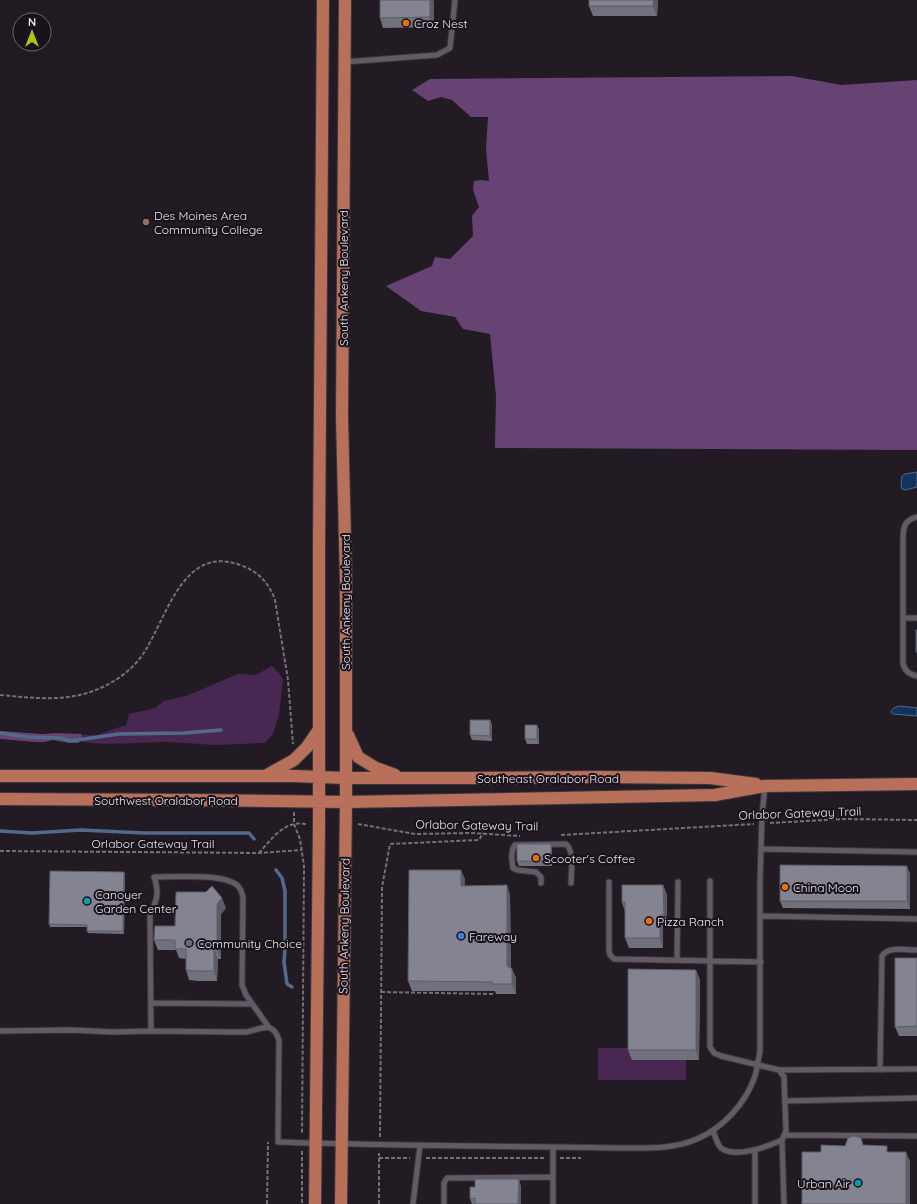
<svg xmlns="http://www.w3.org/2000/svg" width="917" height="1204" viewBox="0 0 917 1204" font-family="Quicksand,sans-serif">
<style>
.green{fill:#482753}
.forest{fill:#664372}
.water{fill:#11335e;stroke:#536a8a}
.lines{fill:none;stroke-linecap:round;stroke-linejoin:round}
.stream{stroke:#536a8a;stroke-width:3.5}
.lane-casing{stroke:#3d383f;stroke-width:7}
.primary-casing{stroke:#3d383f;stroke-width:14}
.path{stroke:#767078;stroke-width:2;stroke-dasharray:4 2;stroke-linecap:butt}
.lane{stroke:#635a66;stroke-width:5}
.primary{stroke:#b8705a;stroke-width:12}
.wall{fill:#71717e}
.shaded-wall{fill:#5c5c66}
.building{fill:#838392;stroke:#5c5c66}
.food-dot{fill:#e8710a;stroke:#19121b;stroke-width:1.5}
.education-dot{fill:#8d6e63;stroke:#19121b;stroke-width:1.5}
.culture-dot{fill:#0f9aa8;stroke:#19121b;stroke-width:1.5}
.shop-dot{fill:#3f7fe0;stroke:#19121b;stroke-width:1.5}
.service-dot{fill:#5c6f8a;stroke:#19121b;stroke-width:1.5}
.labels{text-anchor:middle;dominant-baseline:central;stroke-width:4;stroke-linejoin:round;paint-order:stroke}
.poi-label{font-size:12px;fill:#eee9f0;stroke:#19121b;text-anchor:start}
.street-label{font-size:12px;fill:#eee9f0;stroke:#19121b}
</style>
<rect width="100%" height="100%" fill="#221b24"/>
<!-- green -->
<path class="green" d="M 272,666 L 278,672 L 283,679 L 279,714 L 273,734 L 265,743 C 248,743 230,745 213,745 C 196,744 180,742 163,742 C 147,742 89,747 78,740 L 82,735 L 96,735 L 126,725 L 129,714 L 155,708 L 164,701 L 186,696 L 238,674 L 256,675 Z
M 598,1048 L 632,1048 L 686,1060 L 686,1080 L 599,1080 L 598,1079 Z"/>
<!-- forest -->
<path class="forest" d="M 792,76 L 841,85 L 917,80 L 917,450 L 495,448 L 496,396 L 490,334 L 463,329 L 455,317 L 421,311 L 386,286 L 432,266 L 435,257 L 450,259 L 473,236 L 472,216 L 479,207 L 473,190 L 474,181 L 481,180 L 489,181 L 486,149 L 488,117 L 471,117 L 452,100 L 441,97 L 428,101 L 412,90 L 430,79 Z
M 0,731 L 42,734 L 56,733 L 82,734 L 79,743 L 70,743 L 53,740 L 44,742 L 36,742 L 0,739 Z"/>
<!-- water -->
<path class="water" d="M 917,472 L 917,487 L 905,490 L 902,489 L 901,486 L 902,476 L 905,474 Z
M 900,706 L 917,708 L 917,716 L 893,714 L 891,712 C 893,707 896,707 900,706 Z"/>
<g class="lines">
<!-- stream -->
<path class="stream" d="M 0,733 L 27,737 L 61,738 L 70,741 L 119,734 L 184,733 L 221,730
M 0,831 L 32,833 L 81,830 L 144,833 L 249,833 L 254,839
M 276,870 L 282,878 L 285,891 L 285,949 L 284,962 L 287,984 L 292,987"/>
<defs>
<path id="lane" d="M 344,62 L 437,55 L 450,48 L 455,0
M 917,517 C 904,520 903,528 903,540 L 903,664 C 906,672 909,674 917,676
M 903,618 L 917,618
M 761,849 L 917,852
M 710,881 L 710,1047 L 714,1053 L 721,1056 L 779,1070 L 784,1077 L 786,1131 L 782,1140 C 769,1146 735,1159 721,1148 C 717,1144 715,1135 713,1131
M 609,882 L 609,950 L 610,955 L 614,959 L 761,962
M 541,883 L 541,877 L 536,872 L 517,870 L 513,868 C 512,860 510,852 515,845 L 566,844 C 575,852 571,872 571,883
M 760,916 L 917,919
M 677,960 L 678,882
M 151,1003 L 252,1004
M 0,1031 L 71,1030 L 113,1032 L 151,1031 L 233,1032 C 237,1032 242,1032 246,1032 C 260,1030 272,1019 279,1040 L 278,1142 C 371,1145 464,1146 556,1147 C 580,1147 603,1148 626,1148 C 650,1148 674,1149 697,1139 C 723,1128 746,1103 755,1076 C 757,1069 758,1060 760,1052 L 760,881 L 762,816 L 765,786
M 151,1031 L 150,913 C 158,900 159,891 154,877 C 173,877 225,873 238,886 C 240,888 242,893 243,897 L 242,985 L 246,995 L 268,1026
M 779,1070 L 917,1069
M 880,1070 L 882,956 C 888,946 906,950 917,950
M 785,1101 L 917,1098
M 785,1135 L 917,1136
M 782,1140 L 784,1204
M 755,1150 L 755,1204
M 413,1204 L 420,1145
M 444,1204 L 444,1183 L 447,1178 L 553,1177
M 553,1204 L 553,1147"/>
<path id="primary" d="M 348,735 L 358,757 L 376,768 L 395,775
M 267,775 L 294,760 L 307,747 L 318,731
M 0,776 L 294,776 L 345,778 L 470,778 L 597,777 L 710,778 L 756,784
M 0,799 L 192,800 L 346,802 L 715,795 L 765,786 L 917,784
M 315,1204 L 319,824 L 319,545 L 323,0
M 341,1204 L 346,802 L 346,581 L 342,417 L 345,0"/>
</defs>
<!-- lane casing -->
<use href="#lane" class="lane-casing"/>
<!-- primary casing -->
<use href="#primary" class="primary-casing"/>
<!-- path -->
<path class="path" d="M 0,695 C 44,699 81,704 120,677 C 130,670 139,661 145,651 C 167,616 184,544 240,565 C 258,571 269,583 275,600 L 288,680 L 293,744
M 294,812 L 294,824 L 300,839 L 304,866 L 302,1134
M 770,823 L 843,819 L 917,820
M 358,824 L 415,834 L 471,833 L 520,836
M 561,835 L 754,824
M 0,851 L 259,853 L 302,850
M 259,853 C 268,843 280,826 295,824 C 299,823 303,824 307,824
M 381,992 L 493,994
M 380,1137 L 382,887 L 390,844 L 479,840 L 483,833
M 302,1151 L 302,1204
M 379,1158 L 410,1158
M 426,1158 L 546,1158
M 560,1158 L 581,1158
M 267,1204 L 268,1142
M 379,1204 L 379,1153"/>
<!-- lane -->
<use href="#lane" class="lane"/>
<!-- primary -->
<use href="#primary" class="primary"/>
</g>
<!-- wall -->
<path class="wall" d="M 380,0 L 433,0 L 434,2 L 434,27 L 383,28 L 380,18 Z
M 589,0 L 658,0 L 657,16 L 593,16 L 589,6 Z
M 490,720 L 492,725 L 492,741 L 472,740 L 470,735 Z
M 537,725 L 539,730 L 539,744 L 527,744 L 525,739 Z
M 552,849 L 552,866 L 519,866 L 517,861 Z
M 910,873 L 910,909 L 783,908 L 780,901 Z
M 125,874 L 124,934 L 88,933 L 87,931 L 87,927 L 50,927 L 49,924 Z
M 465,879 L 464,886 L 510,895 L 511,967 L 516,978 L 516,994 L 496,994 L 495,991 L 412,991 L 408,981 Z
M 663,885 L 667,895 L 667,925 L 663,925 L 663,948 L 629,948 L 625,938 L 625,912 L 622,902 Z
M 226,908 L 221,914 L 221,959 L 218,959 L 217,981 L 197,981 L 189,980 L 186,970 L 186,959 L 179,958 L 176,950 L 158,950 L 154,940 L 175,926 Z
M 917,958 L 917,1036 L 899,1036 L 895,1027 Z
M 696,970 L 700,980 L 699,1060 L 632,1060 L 628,1050 Z
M 521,1186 L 521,1204 L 472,1204 L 470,1199 Z"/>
<!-- shaded-wall -->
<path class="shaded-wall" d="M 430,0 L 433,0 L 434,2 L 434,27 L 430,17 Z
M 654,0 L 658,0 L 657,16 L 653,6 Z
M 490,720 L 492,725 L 492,741 L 490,736 Z
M 537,725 L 539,730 L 539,744 L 537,739 Z
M 551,844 L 552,849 L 552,866 L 551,861 Z
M 907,866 L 910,873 L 910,909 L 907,901 Z
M 461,870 L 465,879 L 464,895 L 461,886 Z
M 124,872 L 125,874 L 124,934 L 123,931 Z
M 507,885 L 510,895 L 511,975 L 507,966 Z
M 663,885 L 667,895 L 667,925 L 664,915 Z
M 222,898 L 226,908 L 221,914 L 221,959 L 217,949 L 217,904 Z
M 660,915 L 663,925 L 663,948 L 660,938 Z
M 214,949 L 218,959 L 217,981 L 214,971 Z
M 512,969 L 516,978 L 516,994 L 512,984 Z
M 696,970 L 700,980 L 699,1060 L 696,1050 Z
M 906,1152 L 910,1161 L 910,1204 L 906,1204 Z
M 519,1179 L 521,1186 L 521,1204 L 518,1204 Z"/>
<!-- building -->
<path class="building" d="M 380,0 L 430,0 L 430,17 L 380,18 Z
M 589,0 L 654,0 L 653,6 L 589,6 Z
M 916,630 L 917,630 L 917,652 L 916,652 Z
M 470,720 L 490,720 L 490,736 L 470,735 Z
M 525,725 L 537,725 L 537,739 L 525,739 Z
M 517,844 L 551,844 L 551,861 L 517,861 Z
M 780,865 L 907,866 L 907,901 L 780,901 Z
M 409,870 L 461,870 L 461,886 L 507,885 L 507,966 L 512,969 L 512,984 L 492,984 L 492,982 L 408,981 Z
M 50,871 L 124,872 L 123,931 L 87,931 L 87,925 L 49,924 Z
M 622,885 L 663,885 L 664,915 L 660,915 L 660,938 L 625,938 L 625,902 L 622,902 Z
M 212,886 L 222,898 L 217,904 L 217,949 L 214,949 L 214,971 L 194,971 L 186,970 L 186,949 L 175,949 L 175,940 L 154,940 L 155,926 L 175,926 L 176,892 L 206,892 Z
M 895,958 L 917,958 L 917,1026 L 895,1027 Z
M 628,969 L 696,970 L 696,1050 L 628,1050 Z
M 854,1136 L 861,1138 L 863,1145 L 887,1146 L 887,1152 L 906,1152 L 906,1204 L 802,1204 L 802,1152 L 821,1152 L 821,1145 L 845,1146 L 848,1138 Z
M 475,1179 L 519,1179 L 518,1204 L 475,1204 L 475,1198 L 470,1199 L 470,1187 L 475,1187 Z"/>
<!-- markers -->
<g class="food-dot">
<circle cx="406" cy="23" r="4"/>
<circle cx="536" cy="858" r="4"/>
<circle cx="785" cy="887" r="4"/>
<circle cx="649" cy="921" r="4"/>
</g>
<circle class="education-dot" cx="146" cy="222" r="4"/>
<g class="culture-dot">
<circle cx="87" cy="901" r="4"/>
<circle cx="858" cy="1183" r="4"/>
</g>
<circle class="shop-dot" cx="461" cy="936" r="4"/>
<circle class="service-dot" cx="189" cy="943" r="4"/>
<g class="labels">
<!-- poi labels -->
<g class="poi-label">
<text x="414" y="23">Croz Nest</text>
<text x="154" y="215">Des Moines Area<tspan x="154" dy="14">Community College</tspan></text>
<text x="544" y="858">Scooter's Coffee</text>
<text x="793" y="887">China Moon</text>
<text x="95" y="894">Canoyer<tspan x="95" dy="14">Garden Center</tspan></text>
<text x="657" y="921">Pizza Ranch</text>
<text x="469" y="936">Fareway</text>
<text x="197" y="943">Community Choice</text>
<text x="850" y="1183" text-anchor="end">Urban Air</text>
</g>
<!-- street labels -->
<g class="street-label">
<text transform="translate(343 278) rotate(-90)">South Ankeny Boulevard</text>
<text transform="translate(345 602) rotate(-90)">South Ankeny Boulevard</text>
<text x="548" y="778">Southeast Oralabor Road</text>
<text x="166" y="800">Southwest Oralabor Road</text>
<text transform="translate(800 813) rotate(-2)">Orlabor Gateway Trail</text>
<text transform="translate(477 825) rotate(1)">Orlabor Gateway Trail</text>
<text x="153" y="843">Orlabor Gateway Trail</text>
<text transform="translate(344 926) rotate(-89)">South Ankeny Boulevard</text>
</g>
</g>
<!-- north arrow -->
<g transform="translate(32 32)"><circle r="19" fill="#19121b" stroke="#6e6870"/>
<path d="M0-3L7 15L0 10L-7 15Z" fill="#adc60d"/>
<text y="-6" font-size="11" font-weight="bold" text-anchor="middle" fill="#eee9f0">N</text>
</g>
</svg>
